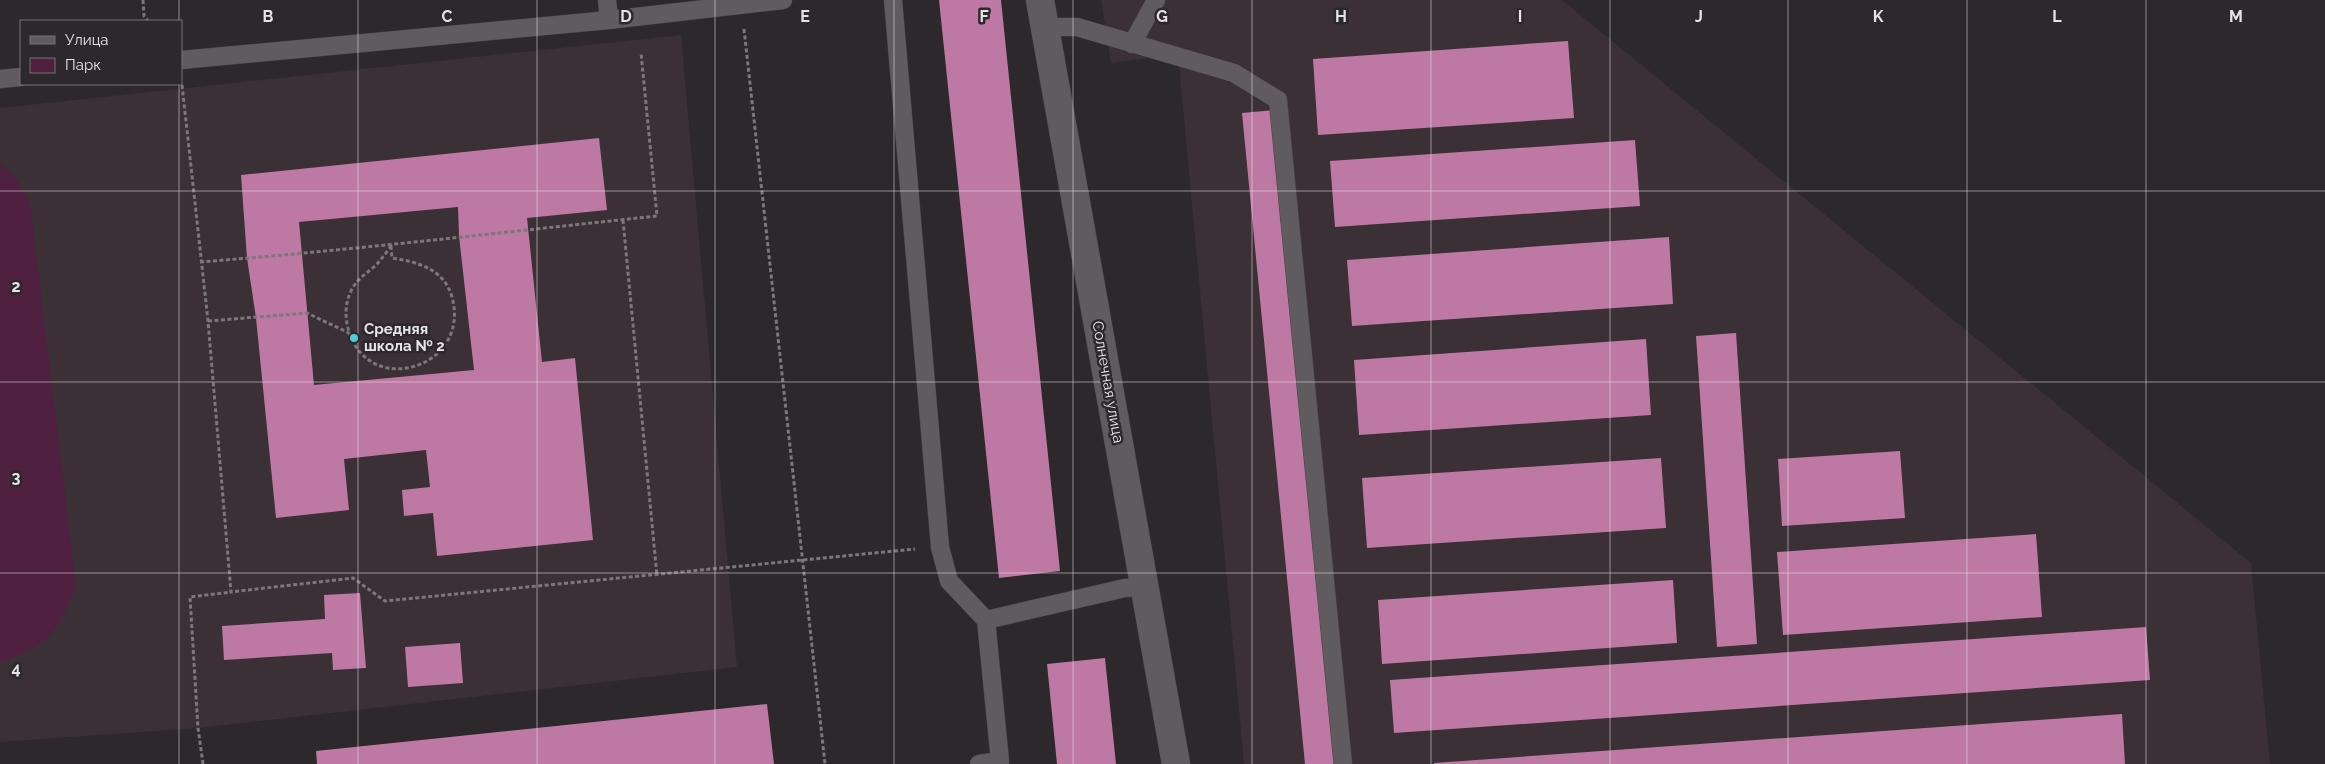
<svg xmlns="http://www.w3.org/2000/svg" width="2325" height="764" viewBox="0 0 2325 764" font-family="Raleway,sans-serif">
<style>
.built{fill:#3a3036}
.green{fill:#4f203f}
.building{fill:#bd79a3;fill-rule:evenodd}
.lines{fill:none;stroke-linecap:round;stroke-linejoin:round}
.lane-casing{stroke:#474345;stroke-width:19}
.street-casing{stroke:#474345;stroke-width:29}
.path{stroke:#7b777a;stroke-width:3;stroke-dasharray:4 2.5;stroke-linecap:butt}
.lane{stroke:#605b5e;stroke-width:18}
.street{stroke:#605b5e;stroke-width:28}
.grid{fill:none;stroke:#e6e3e5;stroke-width:1;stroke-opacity:0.55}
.poi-dot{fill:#52cbd8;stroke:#2c282b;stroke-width:2}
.labels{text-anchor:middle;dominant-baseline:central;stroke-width:5;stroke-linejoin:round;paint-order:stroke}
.poi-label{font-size:15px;font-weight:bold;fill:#e6e3e5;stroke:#2c282b;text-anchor:start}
.street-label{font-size:15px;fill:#e6e3e5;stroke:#2c282b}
.grid-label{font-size:16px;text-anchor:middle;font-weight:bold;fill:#e6e3e5;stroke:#2c282b;stroke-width:5;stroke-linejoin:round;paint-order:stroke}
</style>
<rect width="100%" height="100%" fill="#2c282b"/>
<!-- built -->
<path class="built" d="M 1101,0 L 1562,0 L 2251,563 L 2270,764 L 1244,764 L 1178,54 L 1111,63 Z
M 681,35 L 737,667 L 198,728 L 0,742 L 0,108 Z"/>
<!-- green -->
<path class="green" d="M 0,164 L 15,177 L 30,204 L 76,586 C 60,630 46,647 0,662 Z"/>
<!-- building -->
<path class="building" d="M 939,0 L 1001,0 L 1060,571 L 999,578 Z
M 1568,41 L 1574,118 L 1318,135 L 1313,59 Z
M 1274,110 L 1338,764 L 1305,764 L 1242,113 Z
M 599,138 L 607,210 L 527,218 L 542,362 L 575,358 L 593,540 L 437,556 L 433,513 L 404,516 L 402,490 L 430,487 L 426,450 L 344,459 L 349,510 L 276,518 L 256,318 L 247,258 L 241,175 ZM 458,207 L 459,236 L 474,370 L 314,385 L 299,222 Z
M 1635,140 L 1640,206 L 1335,227 L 1330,161 Z
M 1669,237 L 1673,304 L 1352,326 L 1347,260 Z
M 1736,333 L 1757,644 L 1717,647 L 1696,336 Z
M 1646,339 L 1651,415 L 1359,435 L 1354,360 Z
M 1900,451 L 1905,518 L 1782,526 L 1778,459 Z
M 1661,458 L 1666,528 L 1367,548 L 1362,478 Z
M 2036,534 L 2042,617 L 1783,635 L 1777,552 Z
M 1673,580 L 1677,643 L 1382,664 L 1378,600 Z
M 360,593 L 366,668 L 333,670 L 332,653 L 224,660 L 222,626 L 325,619 L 324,595 Z
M 2146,627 L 2150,680 L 1394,733 L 1390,680 Z
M 460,643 L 463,683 L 408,687 L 405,647 Z
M 1105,658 L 1116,764 L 1057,764 L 1047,664 Z
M 767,704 L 774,764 L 317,764 L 316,751 Z
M 2122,714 L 2125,764 L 1434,764 L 1434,763 Z"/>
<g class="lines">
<defs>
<path id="lane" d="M 607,0 L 609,20
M 893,0 L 940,547 L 949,581 L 986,620
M 1045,27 L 1077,27 L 1234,73 L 1278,100 L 1343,764
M 1132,44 L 1156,0
M 181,60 L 609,20 L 783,0
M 0,79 L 21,77
M 979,764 L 1000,761 L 986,620 L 1125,588 L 1145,587"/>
<path id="street" d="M 1040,0 L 1176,764"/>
</defs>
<!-- lane casing -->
<use href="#lane" class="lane-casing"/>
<!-- street casing -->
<use href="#street" class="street-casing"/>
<!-- path -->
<path class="path" d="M 143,0 L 144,16 L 148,21
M 744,29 L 825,764
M 182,85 L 208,321 L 231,592 L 353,578 L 385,601 L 915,549
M 623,220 L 657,576
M 391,246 L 392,258 C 418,262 444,269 452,297 C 471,366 374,398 350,335 C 345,320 344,306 351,291 C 357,278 368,273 377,264 C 382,258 387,252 391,246 Z
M 200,262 C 353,250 505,232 657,216 L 641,53
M 208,321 L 307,313 L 349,333
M 203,764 L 198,728 L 190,597 L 231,592"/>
<!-- lane -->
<use href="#lane" class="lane"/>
<!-- street -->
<use href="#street" class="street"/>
</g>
<!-- grid -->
<path class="grid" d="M 179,0 L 179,21M 358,0 L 358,764M 537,0 L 537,764M 715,0 L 715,764M 894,0 L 894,764M 1073,0 L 1073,764M 1252,0 L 1252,764M 1431,0 L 1431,764M 1610,0 L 1610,764M 1788,0 L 1788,764M 1967,0 L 1967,764M 2146,0 L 2146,764M 179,84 L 179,764M 0,191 L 2325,191M 0,382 L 2325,382M 0,573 L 2325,573"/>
<!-- markers -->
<circle class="poi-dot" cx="354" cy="338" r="5"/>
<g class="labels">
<!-- poi labels -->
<g class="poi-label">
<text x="364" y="329">Средняя<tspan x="364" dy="17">школа № 2</tspan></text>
</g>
<!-- street labels -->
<g class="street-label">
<text transform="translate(1108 382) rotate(80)">Солнечная улица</text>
</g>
</g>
<g class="grid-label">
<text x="268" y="22">B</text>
<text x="447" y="22">C</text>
<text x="626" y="22">D</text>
<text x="805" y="22">E</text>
<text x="984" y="22">F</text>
<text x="1162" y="22">G</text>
<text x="1341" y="22">H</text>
<text x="1520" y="22">I</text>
<text x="1699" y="22">J</text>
<text x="1878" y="22">K</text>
<text x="2057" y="22">L</text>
<text x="2236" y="22">M</text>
<text x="16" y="292">2</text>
<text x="16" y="483">3</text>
<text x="16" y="674">4</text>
</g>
<!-- legend -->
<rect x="20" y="20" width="162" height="65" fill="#2c282b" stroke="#767375"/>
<rect x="30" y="36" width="25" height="8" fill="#605b5e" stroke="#767375"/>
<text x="65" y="45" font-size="15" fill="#e6e3e5">Улица</text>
<rect x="30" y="58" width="25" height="15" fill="#4f203f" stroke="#767375"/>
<text x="65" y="70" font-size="15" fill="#e6e3e5">Парк</text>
</svg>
